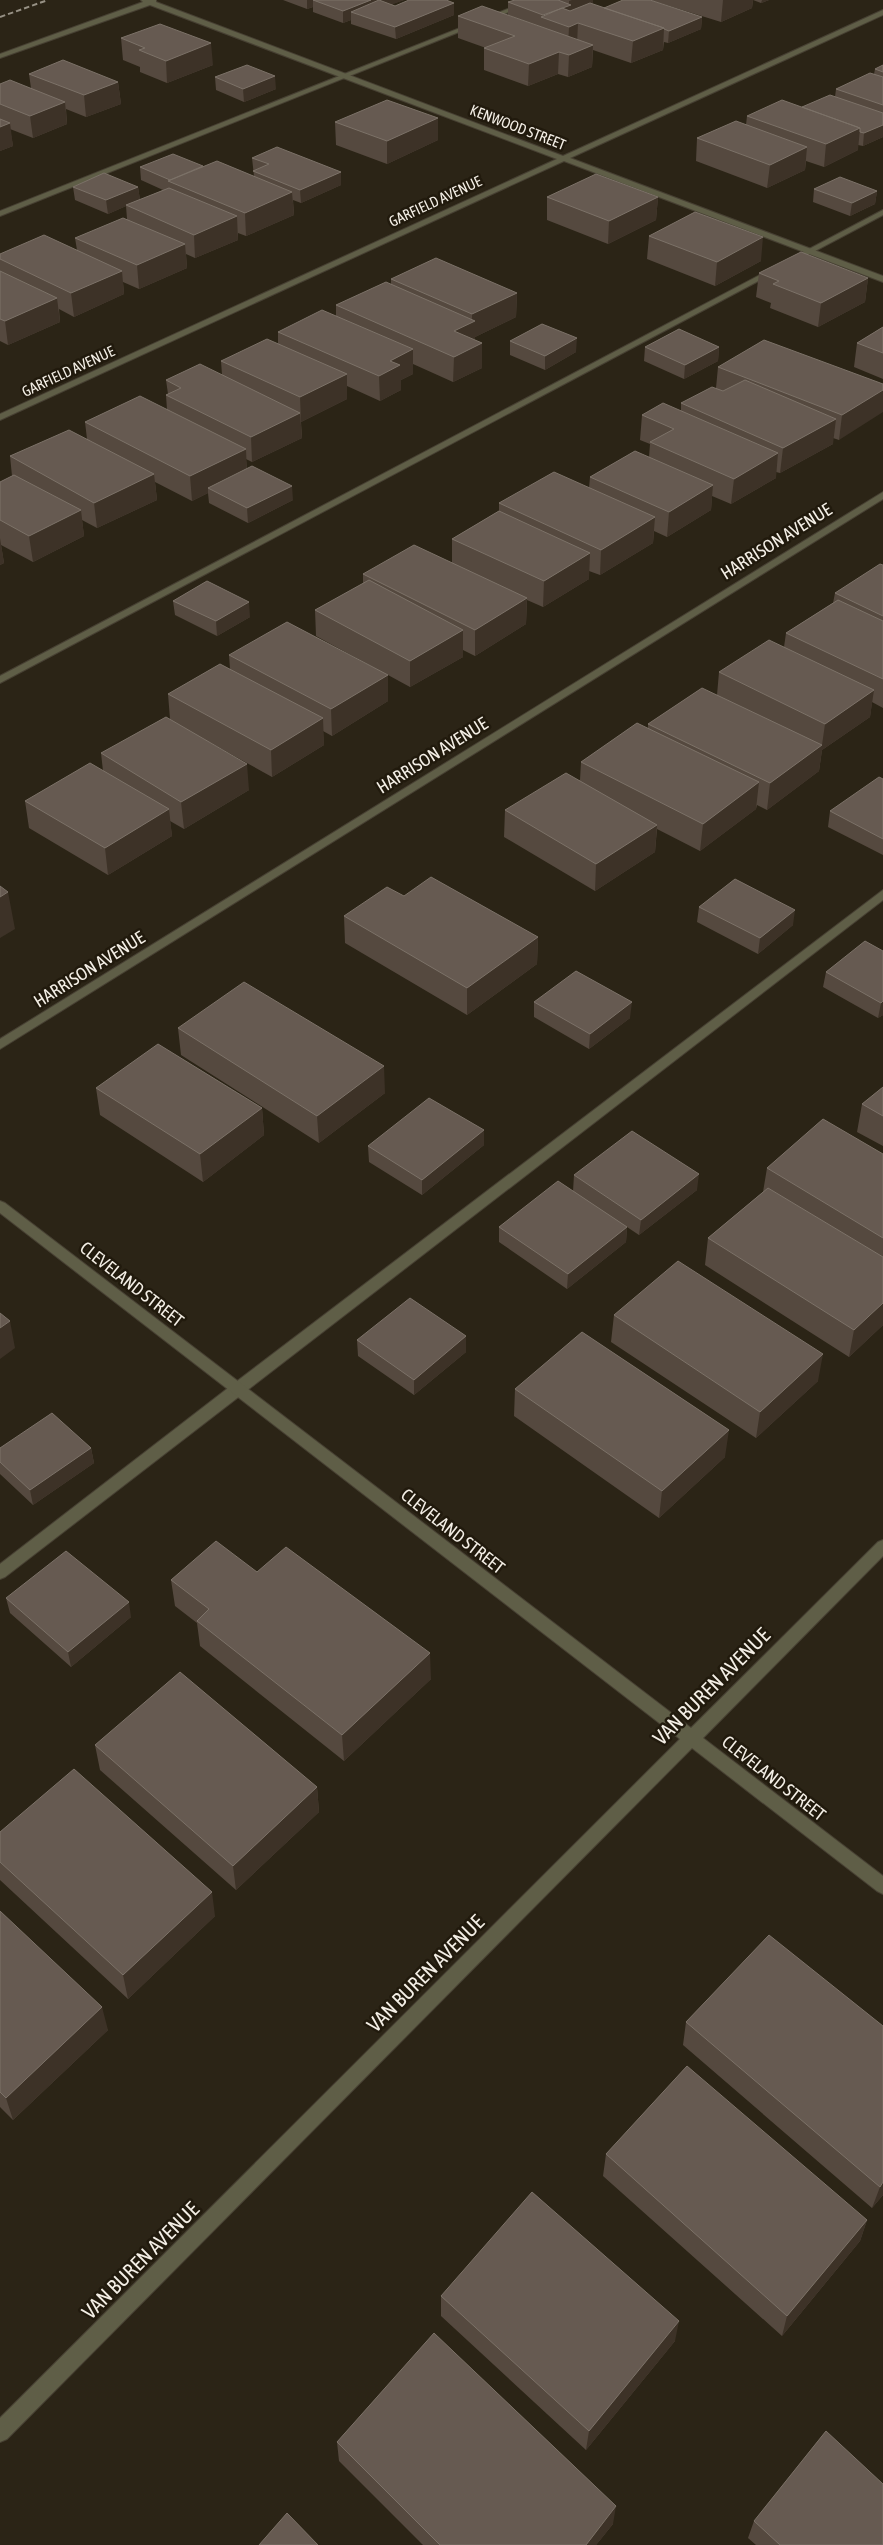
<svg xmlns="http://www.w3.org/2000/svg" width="883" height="2545" viewBox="0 0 883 2545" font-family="'Asap Condensed',sans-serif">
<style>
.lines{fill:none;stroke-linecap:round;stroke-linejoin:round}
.service-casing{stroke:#474033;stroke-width:2}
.minor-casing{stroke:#474033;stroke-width:2}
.service{fill:#5f5e47;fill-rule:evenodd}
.minor{fill:#5f5e47;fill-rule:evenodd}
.rail{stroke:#969084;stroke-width:2;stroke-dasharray:5.5 3;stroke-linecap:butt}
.wall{fill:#55493f}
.shaded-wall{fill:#3d3227}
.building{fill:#665a51;stroke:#7c7268}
.labels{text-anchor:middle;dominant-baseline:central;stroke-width:5;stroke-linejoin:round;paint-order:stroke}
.far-street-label{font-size:15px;fill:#f4efe6;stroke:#211a0d}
.street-label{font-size:18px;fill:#f4efe6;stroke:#211a0d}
.near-street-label{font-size:21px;fill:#f4efe6;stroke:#211a0d}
</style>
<rect width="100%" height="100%" fill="#2b2416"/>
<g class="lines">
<defs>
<path id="service" d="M 530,0 L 539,0 L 0,216 L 0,211 Z
M 883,210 L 883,215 L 0,683 L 0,676 Z
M 883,890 L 883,900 L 5,1577 L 0,1579 L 0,1564 L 232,1385 Z"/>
<path id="minor" d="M 141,0 L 156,0 L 156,2 L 563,156 L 883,10 L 883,15 L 570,158 L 883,276 L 883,282 L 564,161 L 0,420 L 0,414 L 557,159 L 150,5 L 0,58 L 0,54 L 143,2 Z
M 883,492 L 883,499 L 0,1049 L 0,1039 Z
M 0,1201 L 5,1203 L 691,1728 L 878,1542 L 883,1540 L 883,1556 L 703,1738 L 883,1876 L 883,1894 L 877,1891 L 692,1748 L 7,2439 L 0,2442 L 0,2418 L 680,1739 L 0,1213 Z"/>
</defs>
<!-- service casing -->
<use href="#service" class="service-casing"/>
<!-- minor casing -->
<use href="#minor" class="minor-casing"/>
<!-- service -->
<use href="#service" class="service"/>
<!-- minor -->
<use href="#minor" class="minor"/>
<!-- rail -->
<path class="rail" d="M 0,17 L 48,0"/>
</g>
<!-- wall -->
<path class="wall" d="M 283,0 L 404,0 L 392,4 L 395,6 L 454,3 L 454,15 L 396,39 L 351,24 L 351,20 L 343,23 L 313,12 L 313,7 L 307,9 Z
M 515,0 L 593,0 L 593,3 L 592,4 L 604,8 L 702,17 L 701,29 L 668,43 L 664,42 L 663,50 L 631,63 L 593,50 L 592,67 L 568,77 L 558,74 L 528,86 L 484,70 L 484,48 L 486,48 L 458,38 L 458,16 L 540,27 L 508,15 L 508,2 Z
M 650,0 L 769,0 L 761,3 L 753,0 L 752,8 L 721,22 Z
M 121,38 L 213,65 L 167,83 L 140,72 L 140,67 L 123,60 Z
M 883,65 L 883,137 L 863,146 L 858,145 L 858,150 L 824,167 L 806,161 L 805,170 L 767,188 L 696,161 L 697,138 L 746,125 L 747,116 L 802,107 L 835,97 L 836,89 L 874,74 L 875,69 Z
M 29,74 L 118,82 L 121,104 L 86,117 L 66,109 L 67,124 L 33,138 L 10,129 L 13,146 L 0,151 L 0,84 L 31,88 Z
M 215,77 L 276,89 L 244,102 L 216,90 Z
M 335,122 L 438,140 L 387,164 L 336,145 Z
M 252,158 L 341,172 L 341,185 L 301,203 L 293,200 L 294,215 L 246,236 L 238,233 L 238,240 L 195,258 L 186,254 L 187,268 L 139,289 L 123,282 L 124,294 L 74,317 L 59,309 L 60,322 L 8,345 L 0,341 L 0,254 L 77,250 L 75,238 L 127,219 L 126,206 L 108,214 L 75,200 L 73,187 L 138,187 L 140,200 L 163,190 L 141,180 L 140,167 L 203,166 L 254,176 Z
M 814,189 L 877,191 L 875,204 L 850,216 L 813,202 Z
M 547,197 L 658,197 L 656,220 L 608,244 L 547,220 Z
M 649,236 L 761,261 L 715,286 L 647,259 Z
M 759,273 L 868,278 L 865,302 L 818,327 L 770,308 L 771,303 L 756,297 Z
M 391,279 L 517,293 L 516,317 L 475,337 L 475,340 L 482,343 L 482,368 L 453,382 L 413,364 L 413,374 L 401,380 L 401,390 L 380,401 L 347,386 L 347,399 L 301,422 L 302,438 L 252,462 L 246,459 L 247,469 L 293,500 L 248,523 L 209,503 L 208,493 L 192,501 L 155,482 L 157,500 L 97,528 L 82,520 L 84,536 L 33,562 L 1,545 L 4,563 L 0,565 L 0,482 L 12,476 L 10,456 L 87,439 L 85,422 L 167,410 L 166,395 L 168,394 L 166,380 L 222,375 L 221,361 L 278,344 L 278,332 L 336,316 L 336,305 L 391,284 Z
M 883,327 L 883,379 L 854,367 L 857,343 Z
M 510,341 L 576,352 L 545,370 L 510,355 Z
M 645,347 L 719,347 L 718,361 L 684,379 L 644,361 Z
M 718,367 L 883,384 L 839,440 L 833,438 L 833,444 L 780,473 L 776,472 L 776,478 L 731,504 L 712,496 L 711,510 L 667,537 L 654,531 L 653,543 L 600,575 L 589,571 L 589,579 L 543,607 L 527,600 L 526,624 L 475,656 L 463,650 L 463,657 L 410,687 L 388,675 L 388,701 L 332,736 L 323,731 L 324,745 L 272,777 L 209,742 L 249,790 L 184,829 L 170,821 L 172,836 L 108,875 L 29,828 L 25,801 L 103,771 L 101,753 L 170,719 L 168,694 L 230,669 L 229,655 L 378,670 L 316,636 L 315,610 L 363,584 L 363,574 L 452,563 L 452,539 L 499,511 L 499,503 L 589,488 L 590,477 L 649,457 L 650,444 L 640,440 L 642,415 L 681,411 L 681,403 L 716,388 Z
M 883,565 L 883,708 L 872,702 L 870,717 L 822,750 L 819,771 L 767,810 L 757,805 L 756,809 L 700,851 L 657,829 L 655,852 L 595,891 L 504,837 L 505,810 L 580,780 L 581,762 L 648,728 L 648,724 L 717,695 L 719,672 L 784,647 L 786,633 L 833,603 L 835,593 Z
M 173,601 L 250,617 L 217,636 L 175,615 Z
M 883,779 L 883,855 L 828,827 L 830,811 Z
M 404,896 L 538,937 L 537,964 L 467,1015 L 345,943 L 344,916 Z
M 699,907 L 793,925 L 758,954 L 697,922 Z
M 883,951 L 883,1015 L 878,1018 L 823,987 L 826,972 Z
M 534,1002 L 630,1018 L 589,1049 L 534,1017 Z
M 178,1028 L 385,1093 L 319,1143 L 181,1055 Z
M 883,1087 L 883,1146 L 857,1132 L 862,1104 Z
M 96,1088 L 262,1108 L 264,1135 L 203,1182 L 100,1115 Z
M 484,1130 L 484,1145 L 422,1195 L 369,1162 L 368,1146 Z
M 883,1154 L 883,1325 L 849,1357 L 705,1265 L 708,1238 L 763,1192 L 767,1168 Z
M 574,1175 L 697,1190 L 639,1235 L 627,1227 L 626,1242 L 567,1289 L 499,1242 L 499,1227 L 573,1191 Z
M 614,1315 L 818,1381 L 756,1438 L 611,1342 Z
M 466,1336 L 466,1352 L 414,1395 L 358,1356 L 357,1340 Z
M 515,1389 L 725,1457 L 659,1518 L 514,1416 Z
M 0,1448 L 91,1448 L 94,1463 L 33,1505 L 0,1474 Z
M 257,1572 L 431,1679 L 344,1761 L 200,1646 L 197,1623 L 175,1606 L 171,1580 Z
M 6,1598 L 131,1617 L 71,1667 L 10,1613 Z
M 95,1745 L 317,1787 L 319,1812 L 236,1890 L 100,1770 Z
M 0,1832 L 215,1916 L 128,1999 L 0,1880 Z
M 0,1911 L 108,2030 L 13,2120 L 0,2107 Z
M 686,2022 L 883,2026 L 883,2195 L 872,2208 L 683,2045 Z
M 606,2154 L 867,2220 L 860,2241 L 782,2336 L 603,2176 Z
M 441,2296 L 675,2341 L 586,2450 L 441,2316 Z
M 337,2442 L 613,2524 L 596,2545 L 423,2545 L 339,2461 Z
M 754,2521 L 883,2545 L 756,2545 L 748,2538 Z"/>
<!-- shaded-wall -->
<path class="shaded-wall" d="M 307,0 L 313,0 L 313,7 L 307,9 Z
M 371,0 L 404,0 L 362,16 L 351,12 L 351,20 L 343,23 L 343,11 Z
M 572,0 L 593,0 L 593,3 L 570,13 L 543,18 L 543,15 L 569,5 L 569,1 Z
M 723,0 L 753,0 L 752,8 L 721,22 Z
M 762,0 L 769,0 L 761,3 Z
M 454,3 L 454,15 L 396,39 L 395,27 Z
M 702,17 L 701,29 L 668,43 L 669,31 Z
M 578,23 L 577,44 L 568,48 L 569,27 Z
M 664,28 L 663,50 L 631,63 L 633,41 Z
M 211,43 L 213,65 L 167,83 L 166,61 Z
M 593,45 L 592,67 L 568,77 L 569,55 Z
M 559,52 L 558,74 L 528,86 L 529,64 Z
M 275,76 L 276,89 L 244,102 L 243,89 Z
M 118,82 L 121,104 L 86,117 L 84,95 Z
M 65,102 L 67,124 L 33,138 L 30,116 Z
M 438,118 L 438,140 L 387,164 L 387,141 Z
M 10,123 L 13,146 L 0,151 L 0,127 Z
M 883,125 L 883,137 L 863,146 L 864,133 Z
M 860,128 L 858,150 L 824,167 L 826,144 Z
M 807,147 L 805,170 L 767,188 L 770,165 Z
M 341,172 L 341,185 L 301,203 L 300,190 Z
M 138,187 L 140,200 L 108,214 L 106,200 Z
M 877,191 L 875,204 L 850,216 L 852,203 Z
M 292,192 L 294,215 L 246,236 L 245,213 Z
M 658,197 L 656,220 L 608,244 L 609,221 Z
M 237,216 L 238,240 L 195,258 L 194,235 Z
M 763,237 L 761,261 L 715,286 L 717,262 Z
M 185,244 L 187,268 L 139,289 L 137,265 Z
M 122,271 L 124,294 L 74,317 L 71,293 Z
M 868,278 L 865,302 L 818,327 L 821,303 Z
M 517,293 L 516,317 L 475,337 L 475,345 L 454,331 L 472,322 L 472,314 Z
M 57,298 L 60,322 L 8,345 L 5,321 Z
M 577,338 L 576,352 L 545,370 L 545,356 Z
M 482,343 L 482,368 L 453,382 L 454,357 Z
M 719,347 L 718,361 L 684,379 L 685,365 Z
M 413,349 L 413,374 L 401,380 L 401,390 L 380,401 L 379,376 L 390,361 Z
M 347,374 L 347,399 L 301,422 L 300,397 Z
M 883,390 L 883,412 L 839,440 L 842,415 Z
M 300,413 L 302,438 L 252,462 L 251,437 Z
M 836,419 L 833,444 L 780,473 L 783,448 Z
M 246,449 L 247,474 L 208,488 L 208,493 L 192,501 L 190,476 Z
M 778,453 L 776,478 L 731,504 L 734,479 Z
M 154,474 L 157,500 L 97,528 L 94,503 Z
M 713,485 L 711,510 L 667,537 L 669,512 Z
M 292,486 L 293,500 L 248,523 L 247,508 Z
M 81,510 L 84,536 L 33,562 L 29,536 Z
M 655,517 L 653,543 L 600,575 L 601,550 Z
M 0,538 L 4,563 L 0,565 Z
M 590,553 L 589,579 L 543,607 L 544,581 Z
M 527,598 L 526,624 L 475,656 L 475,630 Z
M 249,602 L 250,617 L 217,636 L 216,621 Z
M 463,630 L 463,657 L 410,687 L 410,661 Z
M 388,675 L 388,701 L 332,736 L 331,709 Z
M 874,690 L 870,717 L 822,750 L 819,771 L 767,810 L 770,783 L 822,745 L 825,724 Z
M 323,718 L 324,745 L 272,777 L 271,750 Z
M 247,764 L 249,790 L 184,829 L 181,802 Z
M 759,782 L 756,809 L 700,851 L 703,824 Z
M 169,809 L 172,836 L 108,875 L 105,848 Z
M 657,825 L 655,852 L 595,891 L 596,864 Z
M 8,892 L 15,929 L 0,938 L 0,897 Z
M 795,910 L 793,925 L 758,954 L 760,938 Z
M 538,937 L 537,964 L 467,1015 L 467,988 Z
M 883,1001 L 883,1015 L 878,1018 L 881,1003 Z
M 632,1002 L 630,1018 L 589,1049 L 590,1034 Z
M 384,1066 L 385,1093 L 319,1143 L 317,1116 Z
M 262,1108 L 264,1135 L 203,1182 L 200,1154 Z
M 484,1130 L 484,1145 L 422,1195 L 422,1180 Z
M 699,1174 L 697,1190 L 639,1235 L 641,1220 Z
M 627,1227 L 626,1242 L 567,1289 L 568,1274 Z
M 883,1303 L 883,1325 L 849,1357 L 854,1330 Z
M 10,1321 L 15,1348 L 0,1359 L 0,1328 Z
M 466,1336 L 466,1352 L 414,1395 L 414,1380 Z
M 823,1354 L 818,1381 L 756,1438 L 760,1412 Z
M 729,1430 L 725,1457 L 659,1518 L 662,1491 Z
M 91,1448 L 94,1463 L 33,1505 L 30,1490 Z
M 129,1602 L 131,1617 L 71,1667 L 68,1652 Z
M 430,1653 L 431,1679 L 344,1761 L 342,1735 Z
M 317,1787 L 319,1812 L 236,1890 L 233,1866 Z
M 212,1892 L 215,1916 L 128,1999 L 123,1975 Z
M 102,2007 L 108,2030 L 13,2120 L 6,2098 Z
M 883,2182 L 883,2195 L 872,2208 L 880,2187 Z
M 867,2220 L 860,2241 L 782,2336 L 787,2316 Z
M 679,2321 L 675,2341 L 586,2450 L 589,2431 Z
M 616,2506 L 613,2524 L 596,2545 L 586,2545 Z"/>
<!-- building -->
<path class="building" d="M 313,0 L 371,0 L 343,11 Z
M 379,0 L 395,6 L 409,0 L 446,0 L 454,3 L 395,27 L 351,12 Z
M 515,0 L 558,0 L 571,5 L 543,15 L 508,2 Z
M 623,0 L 650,0 L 702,17 L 669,31 L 664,29 L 664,28 L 604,8 Z
M 590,3 L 664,28 L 633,41 L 578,23 L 569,27 L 541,17 L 562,8 L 570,11 Z
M 482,6 L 593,45 L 569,55 L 559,52 L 529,64 L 484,48 L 515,36 L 458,16 Z
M 160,24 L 211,43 L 166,61 L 139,50 L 145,48 L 121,38 Z
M 63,60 L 118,82 L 84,95 L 29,74 Z
M 247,65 L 275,76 L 243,89 L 215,77 Z
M 883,65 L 883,72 L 875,69 Z
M 870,73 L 883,77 L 883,105 L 836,89 Z
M 10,80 L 65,102 L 30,116 L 0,104 L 0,84 Z
M 830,95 L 883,113 L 883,125 L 864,133 L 860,132 L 860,128 L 802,107 Z
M 387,100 L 438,118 L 387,141 L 335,122 Z
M 782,100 L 860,128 L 826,144 L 747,116 Z
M 0,119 L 10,123 L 0,127 Z
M 736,121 L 807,147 L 770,165 L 697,138 Z
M 277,147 L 341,172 L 300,190 L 253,171 L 269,164 L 252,158 Z
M 173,154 L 203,166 L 170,180 L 140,167 Z
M 217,161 L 292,192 L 245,213 L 168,181 Z
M 104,173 L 138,187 L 106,200 L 73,187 Z
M 596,174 L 658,197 L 609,221 L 547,197 Z
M 840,177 L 877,191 L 852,203 L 814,189 Z
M 169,188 L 237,216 L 194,235 L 126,205 Z
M 695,212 L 763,237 L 717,262 L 649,236 Z
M 123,218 L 185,244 L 137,265 L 75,238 Z
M 44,235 L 122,271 L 71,293 L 0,259 L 0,254 Z
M 801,252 L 868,278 L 821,303 L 773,284 L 779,281 L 759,273 Z
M 436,258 L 517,293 L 472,314 L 391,279 Z
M 0,271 L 57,298 L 5,321 L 0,319 Z
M 386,282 L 475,321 L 454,331 L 482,343 L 454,357 L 336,305 Z
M 322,310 L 413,349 L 390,361 L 400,365 L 379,376 L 278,332 Z
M 542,324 L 577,338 L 545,356 L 510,341 Z
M 883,327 L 883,353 L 857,343 Z
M 679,329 L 719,347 L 685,365 L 645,347 Z
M 267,339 L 347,374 L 300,397 L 221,361 Z
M 764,340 L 883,384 L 883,390 L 842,415 L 718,367 Z
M 200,364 L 300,413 L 251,437 L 166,395 L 181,388 L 166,380 Z
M 745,380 L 836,419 L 783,448 L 681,403 L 712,387 L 723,391 Z
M 140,396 L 246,449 L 190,476 L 85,422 Z
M 663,403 L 778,453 L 734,479 L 650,442 L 674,429 L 642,415 Z
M 69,430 L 154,474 L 94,503 L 10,456 Z
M 635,451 L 713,485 L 669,512 L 590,477 Z
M 252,466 L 292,486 L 247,508 L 208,488 Z
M 554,472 L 655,517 L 601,550 L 499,503 Z
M 14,475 L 81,510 L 29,536 L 0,520 L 0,482 Z
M 499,511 L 590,553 L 544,581 L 452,539 Z
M 414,545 L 527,598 L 475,630 L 363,574 Z
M 880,564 L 883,565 L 883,616 L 835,593 Z
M 369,580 L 463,630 L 410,661 L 315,610 Z
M 207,581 L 249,602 L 216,621 L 173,601 Z
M 838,600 L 883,621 L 883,679 L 786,633 Z
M 287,622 L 388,675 L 331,709 L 229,655 Z
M 769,640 L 874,690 L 825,724 L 719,672 Z
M 220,664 L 323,718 L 271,750 L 168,694 Z
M 702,688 L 822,745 L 770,783 L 648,724 Z
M 166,717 L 247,764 L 181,802 L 101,753 Z
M 637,723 L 759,782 L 703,824 L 581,762 Z
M 90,763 L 169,809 L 105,848 L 25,801 Z
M 566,773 L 657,825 L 596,864 L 505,810 Z
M 879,777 L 883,779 L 883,839 L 830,811 Z
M 431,877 L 538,937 L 467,988 L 344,916 L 387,887 L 404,896 Z
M 735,879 L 795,910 L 760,938 L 699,907 Z
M 0,886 L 8,892 L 0,897 Z
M 865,941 L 883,951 L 883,1001 L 881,1003 L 826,972 Z
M 576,971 L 632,1002 L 590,1034 L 534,1002 Z
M 244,982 L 384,1066 L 317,1116 L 178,1028 Z
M 158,1044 L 262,1108 L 200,1154 L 96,1088 Z
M 883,1087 L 883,1116 L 862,1104 Z
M 429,1098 L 484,1130 L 422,1180 L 368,1146 Z
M 823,1119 L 883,1154 L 883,1238 L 767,1168 Z
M 632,1131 L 699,1174 L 641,1220 L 574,1175 Z
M 558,1181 L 627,1227 L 568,1274 L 499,1227 Z
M 768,1188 L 883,1257 L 883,1303 L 854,1330 L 708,1238 Z
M 678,1261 L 823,1354 L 760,1412 L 614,1315 Z
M 410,1298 L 466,1336 L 414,1380 L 357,1340 Z
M 0,1313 L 10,1321 L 0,1328 Z
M 582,1332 L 729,1430 L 662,1491 L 515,1389 Z
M 52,1413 L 91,1448 L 30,1490 L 0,1462 L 0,1448 Z
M 216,1541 L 257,1572 L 286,1547 L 430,1653 L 342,1735 L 197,1621 L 209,1609 L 171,1580 Z
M 66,1551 L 129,1602 L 68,1652 L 6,1598 Z
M 180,1672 L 317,1787 L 233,1866 L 95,1745 Z
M 74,1769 L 212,1892 L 123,1975 L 0,1862 L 0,1832 Z
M 0,1911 L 102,2007 L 6,2098 L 0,2092 Z
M 769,1935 L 883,2026 L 883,2182 L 880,2187 L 686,2022 Z
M 687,2066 L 867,2220 L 787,2316 L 606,2154 Z
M 532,2192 L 679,2321 L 589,2431 L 441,2296 Z
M 434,2333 L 616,2506 L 586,2545 L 440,2545 L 337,2442 Z
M 826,2431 L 883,2484 L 883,2545 L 780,2545 L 754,2521 Z
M 287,2513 L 318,2545 L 259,2545 Z"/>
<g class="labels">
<!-- far-street labels -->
<g class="far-street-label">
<text transform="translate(518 127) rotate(21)">KENWOOD STREET</text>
<text transform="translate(435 201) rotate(-25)">GARFIELD AVENUE</text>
<text transform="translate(68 371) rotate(-25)">GARFIELD AVENUE</text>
</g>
<!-- street labels -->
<g class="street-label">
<text transform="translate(776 541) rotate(-32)">HARRISON AVENUE</text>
<text transform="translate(432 755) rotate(-32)">HARRISON AVENUE</text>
<text transform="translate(89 969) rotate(-32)">HARRISON AVENUE</text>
<text transform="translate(132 1284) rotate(38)">CLEVELAND STREET</text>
<text transform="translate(453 1531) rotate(38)">CLEVELAND STREET</text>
<text transform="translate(774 1778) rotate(38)">CLEVELAND STREET</text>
</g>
<!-- near-street labels -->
<g class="near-street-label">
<text transform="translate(711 1686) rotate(-45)">VAN BUREN AVENUE</text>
<text transform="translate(425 1973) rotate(-45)">VAN BUREN AVENUE</text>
<text transform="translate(140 2260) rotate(-45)">VAN BUREN AVENUE</text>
</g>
</g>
</svg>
